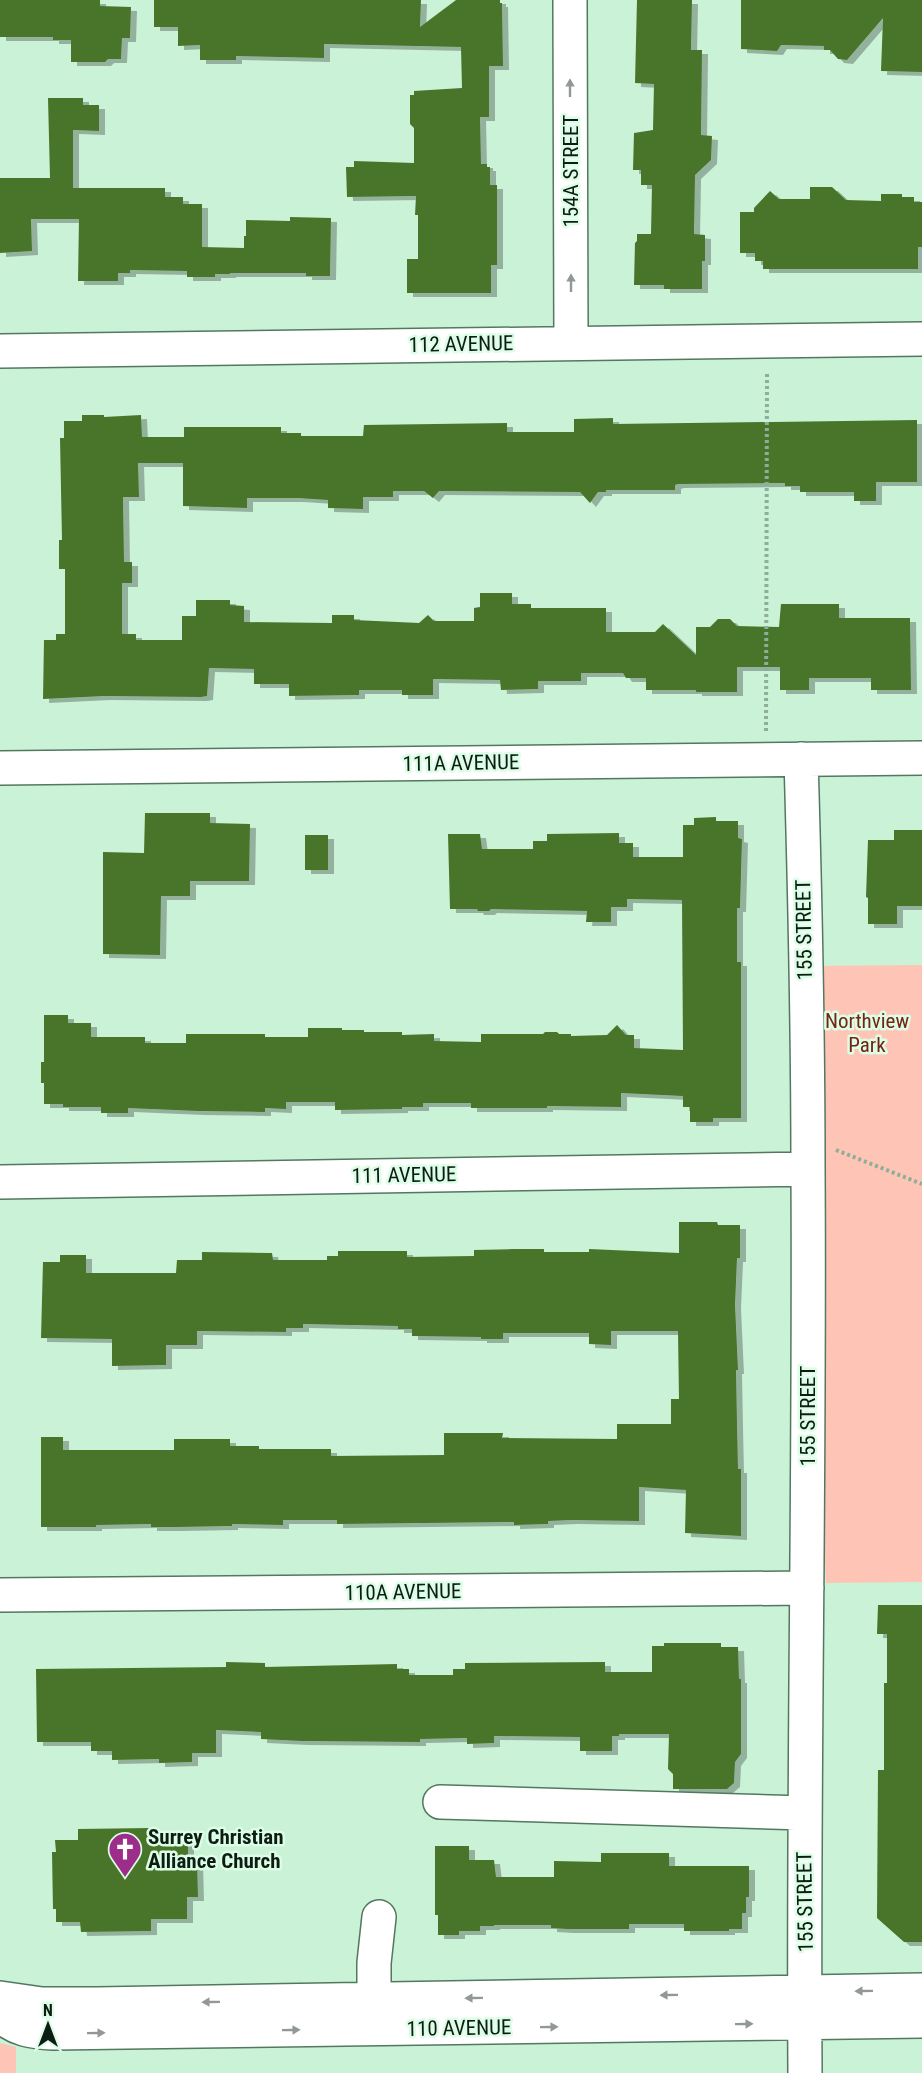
<svg xmlns="http://www.w3.org/2000/svg" width="922" height="2073" viewBox="0 0 922 2073" font-family="'Roboto Condensed',sans-serif">
<style>
.green{fill:#fec5b6}
.building{fill:#48752a;filter:url(#shadow)}
.lines{fill:none;stroke-linecap:round;stroke-linejoin:round}
.minor-casing{stroke:#53785f;stroke-width:36}
.path{stroke:#8dae98;stroke-width:4;stroke-dasharray:3 3;stroke-linecap:butt}
.minor{stroke:#fff;stroke-width:33}
.oneway{fill:#929995}
.labels{text-anchor:middle;dominant-baseline:central;stroke-width:5;stroke-linejoin:round;paint-order:stroke}
.street-label{font-size:21px;fill:#0d1d13;stroke:#dcfde6}
.park-label{font-size:21px;fill:#752410;stroke:#dcfde6}
.poi-label{font-size:21px;font-weight:bold;fill:#0d1d13;stroke:#dcfde6;text-anchor:start}
</style>
<defs>
<filter id="shadow"><feDropShadow dx="6" dy="4" stdDeviation="0" flood-color="#0004"/></filter>
</defs>
<rect width="100%" height="100%" fill="#c9f2d6"/>
<!-- green -->
<path class="green" d="M 922,965 L 922,1582 L 826,1583 L 817,1420 L 810,966 Z
M 0,2043 L 16,2047 L 16,2073 L 0,2073 Z"/>
<!-- building -->
<path class="building" d="M 0,0 L 100,0 L 100,6 L 131,7 L 130,38 L 122,38 L 121,59 L 108,59 L 105,62 L 71,62 L 71,40 L 53,40 L 53,37 L 0,37 Z
M 154,0 L 421,0 L 420,27 L 456,0 L 500,0 L 500,3 L 502,3 L 503,66 L 489,66 L 489,117 L 480,117 L 481,164 L 487,164 L 487,167 L 490,167 L 490,185 L 497,185 L 497,265 L 491,265 L 491,293 L 407,293 L 407,259 L 418,259 L 418,215 L 415,215 L 416,196 L 347,197 L 346,167 L 354,167 L 354,161 L 414,163 L 414,128 L 410,124 L 410,95 L 414,95 L 414,91 L 462,88 L 461,47 L 324,44 L 324,58 L 236,56 L 236,60 L 200,60 L 200,45 L 178,46 L 178,27 L 154,27 Z
M 637,0 L 692,0 L 691,50 L 702,50 L 701,135 L 712,136 L 711,160 L 695,175 L 694,234 L 705,235 L 705,261 L 702,261 L 702,289 L 664,289 L 664,285 L 634,285 L 635,243 L 637,241 L 637,234 L 651,234 L 652,185 L 641,185 L 641,170 L 633,170 L 634,133 L 653,130 L 654,84 L 635,83 Z
M 741,0 L 922,0 L 922,72 L 881,71 L 883,18 L 847,60 L 838,59 L 830,50 L 824,50 L 824,46 L 781,45 L 777,51 L 741,49 Z
M 48,98 L 83,98 L 83,105 L 99,105 L 99,131 L 73,130 L 73,188 L 165,188 L 165,197 L 183,197 L 183,204 L 202,204 L 202,247 L 244,248 L 244,236 L 246,236 L 246,220 L 290,221 L 290,217 L 331,218 L 330,276 L 306,276 L 306,273 L 230,273 L 230,274 L 215,274 L 215,277 L 187,277 L 187,271 L 130,270 L 130,273 L 118,273 L 118,281 L 78,281 L 79,219 L 31,219 L 32,251 L 0,253 L 0,178 L 50,178 Z
M 810,187 L 832,187 L 846,200 L 881,201 L 881,194 L 902,194 L 902,197 L 914,197 L 914,202 L 922,202 L 922,247 L 918,247 L 918,269 L 763,269 L 763,261 L 755,261 L 755,253 L 740,253 L 740,212 L 754,212 L 754,208 L 770,191 L 779,199 L 810,199 Z
M 82,415 L 104,415 L 104,417 L 141,415 L 142,437 L 184,437 L 184,427 L 281,427 L 281,433 L 301,433 L 301,436 L 363,436 L 364,425 L 507,423 L 507,432 L 574,432 L 574,419 L 613,418 L 613,424 L 917,420 L 917,482 L 876,482 L 876,501 L 854,501 L 854,492 L 800,492 L 800,486 L 785,486 L 785,483 L 678,484 L 675,485 L 675,490 L 606,490 L 606,492 L 598,492 L 590,503 L 580,492 L 439,491 L 433,498 L 424,491 L 393,491 L 393,497 L 363,497 L 363,509 L 328,508 L 328,500 L 298,498 L 247,498 L 247,508 L 183,506 L 183,463 L 138,463 L 139,497 L 123,497 L 124,562 L 132,562 L 132,583 L 122,583 L 122,634 L 136,634 L 136,640 L 182,640 L 182,616 L 196,616 L 196,600 L 230,600 L 230,605 L 244,606 L 244,622 L 332,623 L 332,615 L 354,615 L 354,620 L 419,623 L 428,615 L 434,621 L 474,621 L 474,608 L 480,607 L 480,593 L 512,593 L 512,604 L 531,604 L 531,608 L 606,608 L 606,632 L 655,632 L 663,624 L 696,655 L 696,627 L 710,627 L 718,619 L 730,619 L 737,626 L 779,627 L 781,604 L 839,604 L 839,618 L 910,618 L 911,690 L 871,690 L 871,678 L 809,678 L 809,690 L 780,690 L 780,667 L 737,667 L 737,692 L 696,692 L 696,690 L 646,690 L 646,678 L 626,678 L 623,673 L 581,673 L 581,681 L 538,681 L 538,689 L 501,690 L 500,680 L 433,679 L 433,695 L 402,695 L 402,690 L 359,690 L 359,695 L 289,696 L 289,684 L 254,684 L 254,669 L 209,668 L 207,696 L 201,697 L 104,696 L 43,699 L 44,640 L 56,640 L 56,634 L 65,634 L 65,569 L 59,569 L 59,540 L 62,540 L 60,438 L 64,438 L 64,421 L 82,421 Z
M 145,813 L 210,813 L 210,823 L 250,824 L 249,881 L 190,881 L 190,896 L 161,896 L 160,955 L 103,954 L 103,852 L 144,853 Z
M 716,817 L 716,821 L 738,821 L 738,838 L 742,839 L 740,908 L 737,908 L 737,962 L 741,962 L 741,1118 L 713,1118 L 713,1122 L 690,1122 L 690,1107 L 683,1107 L 683,1096 L 621,1093 L 621,1107 L 547,1106 L 547,1108 L 471,1108 L 471,1103 L 423,1103 L 423,1107 L 402,1107 L 402,1109 L 335,1110 L 335,1102 L 286,1102 L 286,1109 L 265,1108 L 265,1112 L 198,1111 L 128,1108 L 128,1113 L 101,1113 L 101,1107 L 63,1107 L 63,1104 L 44,1104 L 44,1083 L 41,1083 L 41,1062 L 44,1062 L 44,1015 L 68,1015 L 68,1023 L 91,1023 L 91,1037 L 145,1037 L 145,1043 L 186,1043 L 186,1034 L 265,1034 L 265,1037 L 308,1037 L 308,1028 L 342,1028 L 342,1030 L 364,1030 L 364,1032 L 402,1032 L 402,1035 L 434,1034 L 434,1041 L 481,1042 L 481,1034 L 543,1034 L 545,1032 L 557,1032 L 559,1034 L 571,1034 L 571,1036 L 607,1035 L 617,1025 L 626,1035 L 634,1035 L 634,1048 L 683,1050 L 682,900 L 627,899 L 627,907 L 611,907 L 611,922 L 586,922 L 587,911 L 491,909 L 489,911 L 478,911 L 477,909 L 450,909 L 448,834 L 480,834 L 482,849 L 533,849 L 533,841 L 547,841 L 547,834 L 619,833 L 619,843 L 633,843 L 633,857 L 683,857 L 683,825 L 694,825 L 694,818 Z
M 894,830 L 922,830 L 922,906 L 897,906 L 897,924 L 868,924 L 868,898 L 866,897 L 868,840 L 894,840 Z
M 305,835 L 328,835 L 328,870 L 305,870 Z
M 679,1222 L 717,1222 L 718,1225 L 740,1225 L 740,1258 L 737,1258 L 735,1305 L 738,1370 L 736,1370 L 737,1424 L 738,1469 L 741,1469 L 741,1536 L 685,1533 L 686,1490 L 639,1487 L 639,1521 L 571,1520 L 548,1521 L 548,1524 L 514,1525 L 514,1522 L 337,1524 L 337,1520 L 283,1520 L 283,1525 L 232,1524 L 232,1526 L 175,1527 L 151,1527 L 151,1524 L 96,1525 L 96,1527 L 41,1527 L 41,1437 L 63,1437 L 63,1450 L 174,1450 L 174,1439 L 230,1439 L 230,1446 L 259,1446 L 259,1449 L 331,1449 L 331,1456 L 444,1455 L 444,1433 L 503,1433 L 502,1438 L 617,1439 L 617,1424 L 671,1424 L 671,1399 L 679,1399 L 678,1331 L 611,1331 L 611,1345 L 589,1344 L 589,1333 L 503,1333 L 503,1339 L 481,1339 L 481,1337 L 412,1336 L 412,1329 L 398,1329 L 398,1326 L 303,1324 L 303,1328 L 286,1328 L 286,1332 L 197,1331 L 197,1345 L 166,1345 L 166,1365 L 112,1366 L 112,1339 L 41,1338 L 43,1262 L 60,1262 L 60,1255 L 86,1255 L 86,1273 L 176,1273 L 177,1260 L 202,1260 L 202,1252 L 272,1253 L 273,1260 L 327,1260 L 327,1256 L 338,1256 L 338,1251 L 407,1251 L 407,1257 L 474,1256 L 474,1250 L 516,1249 L 544,1249 L 544,1252 L 589,1252 L 589,1249 L 679,1253 Z
M 878,1605 L 922,1605 L 922,1942 L 904,1942 L 877,1918 L 878,1770 L 884,1770 L 884,1683 L 887,1683 L 887,1634 L 877,1634 Z
M 664,1643 L 721,1643 L 721,1647 L 738,1647 L 739,1679 L 741,1679 L 741,1754 L 735,1762 L 734,1783 L 727,1789 L 673,1789 L 673,1774 L 668,1769 L 669,1734 L 619,1734 L 619,1736 L 612,1736 L 612,1751 L 580,1751 L 580,1737 L 494,1736 L 494,1743 L 467,1744 L 467,1738 L 420,1739 L 420,1742 L 302,1741 L 261,1739 L 261,1732 L 216,1730 L 216,1753 L 192,1753 L 192,1762 L 159,1763 L 159,1759 L 112,1760 L 112,1751 L 91,1751 L 91,1742 L 37,1742 L 36,1669 L 226,1667 L 226,1662 L 265,1663 L 265,1667 L 397,1664 L 397,1669 L 409,1669 L 409,1675 L 453,1675 L 453,1669 L 465,1669 L 465,1663 L 605,1662 L 605,1672 L 652,1672 L 652,1646 L 664,1646 Z
M 151,1828 L 151,1839 L 188,1839 L 188,1860 L 197,1860 L 198,1897 L 187,1897 L 187,1919 L 151,1919 L 151,1931 L 81,1932 L 80,1922 L 56,1922 L 56,1909 L 53,1909 L 52,1852 L 56,1852 L 55,1840 L 78,1840 L 78,1829 Z
M 435,1846 L 469,1846 L 469,1860 L 494,1860 L 496,1877 L 554,1877 L 554,1861 L 601,1862 L 601,1853 L 669,1853 L 669,1866 L 749,1866 L 749,1897 L 746,1897 L 746,1913 L 742,1913 L 742,1929 L 729,1929 L 729,1931 L 684,1931 L 684,1924 L 629,1924 L 629,1929 L 567,1929 L 551,1928 L 551,1925 L 494,1925 L 494,1926 L 480,1926 L 480,1931 L 459,1931 L 459,1935 L 438,1935 L 438,1915 L 435,1915 Z"/>
<g class="lines">
<defs>
<path id="minor" d="M 570,0 L 571,342
M 0,351 L 922,339
M 801,759 C 805,895 808,1032 808,1168 C 810,1470 803,1771 805,2073
M 0,768 L 922,758
M 0,1182 L 808,1169
M 0,1595 L 807,1588
M 440,1802 L 804,1813
M 0,1998 L 42,2004 L 97,2004 L 922,1990
M 374,1999 L 374,1963 L 379,1917
M 0,2015 C 15,2030 33,2032 53,2033 L 922,2021"/>
</defs>
<!-- minor casing -->
<use href="#minor" class="minor-casing"/>
<!-- path -->
<path class="path" d="M 766,731 L 767,374
M 836,1150 L 922,1184"/>
<!-- minor -->
<use href="#minor" class="minor"/>
</g>
<!-- one-way arrows -->
<defs><path id="oneway-solid" d="M-6-.8H1V-3.2L6.5 0L1 3.2V.8H-6Z" transform="scale(1.5)"/></defs>
<g class="oneway">
<use href="#oneway-solid" transform="translate(570 88) rotate(-90)"/>
<use href="#oneway-solid" transform="translate(571 283) rotate(-90)"/>
<use href="#oneway-solid" transform="translate(864 1991) rotate(179)"/>
<use href="#oneway-solid" transform="translate(669 1995) rotate(179)"/>
<use href="#oneway-solid" transform="translate(474 1998) rotate(179)"/>
<use href="#oneway-solid" transform="translate(211 2002) rotate(179)"/>
<use href="#oneway-solid" transform="translate(744 2024) rotate(-1)"/>
<use href="#oneway-solid" transform="translate(549 2027) rotate(-1)"/>
<use href="#oneway-solid" transform="translate(291 2030) rotate(-1)"/>
<use href="#oneway-solid" transform="translate(96 2033) rotate(-1)"/>
</g>
<!-- icons -->
<defs>
<symbol id="church-pin" viewBox="-11 -11 22 30"><path d="M0 17L-7.5 6A9.5 9.5 0 1 1 7.5 6Z" fill="#9c2d8b" stroke="#dcfde6"/><path d="M-1.2-6h2.4v3.5h3.3v2.4h-3.3V6h-2.4V-.1h-3.3v-2.4h3.3Z" fill="#fff"/></symbol>
</defs>
<g fill-rule="evenodd">
<use href="#church-pin" x="106" y="1830" width="38" height="52"/>
</g>
<g class="labels">
<!-- street labels -->
<g class="street-label">
<text transform="translate(571 171) rotate(-90)">154A STREET</text>
<text transform="translate(461 344) rotate(-1)">112 AVENUE</text>
<text transform="translate(461 763) rotate(-1)">111A AVENUE</text>
<text transform="translate(804 930) rotate(-91)">155 STREET</text>
<text transform="translate(404 1175) rotate(-1)">111 AVENUE</text>
<text transform="translate(808 1416) rotate(-90)">155 STREET</text>
<text transform="translate(403 1592) rotate(-1)">110A AVENUE</text>
<text transform="translate(805 1902) rotate(-91)">155 STREET</text>
<text transform="translate(459 2028) rotate(-1)">110 AVENUE</text>
</g>
<!-- park labels -->
<g class="park-label">
<text x="867" y="1021">Northview<tspan x="867" dy="24">Park</tspan></text>
</g>
<!-- poi labels -->
<g class="poi-label">
<text x="148" y="1837">Surrey Christian<tspan x="148" dy="24">Alliance Church</tspan></text>
</g>
</g>
<!-- north arrow -->
<g transform="translate(48 2025)" stroke="#dcfde6" stroke-width="4.5" paint-order="stroke">
<path d="M0-4.5L10 22L0 15L-10 22Z" fill="#0d1d13"/>
<text y="-9" font-size="16" font-weight="bold" text-anchor="middle" fill="#0d1d13">N</text>
</g>
</svg>
